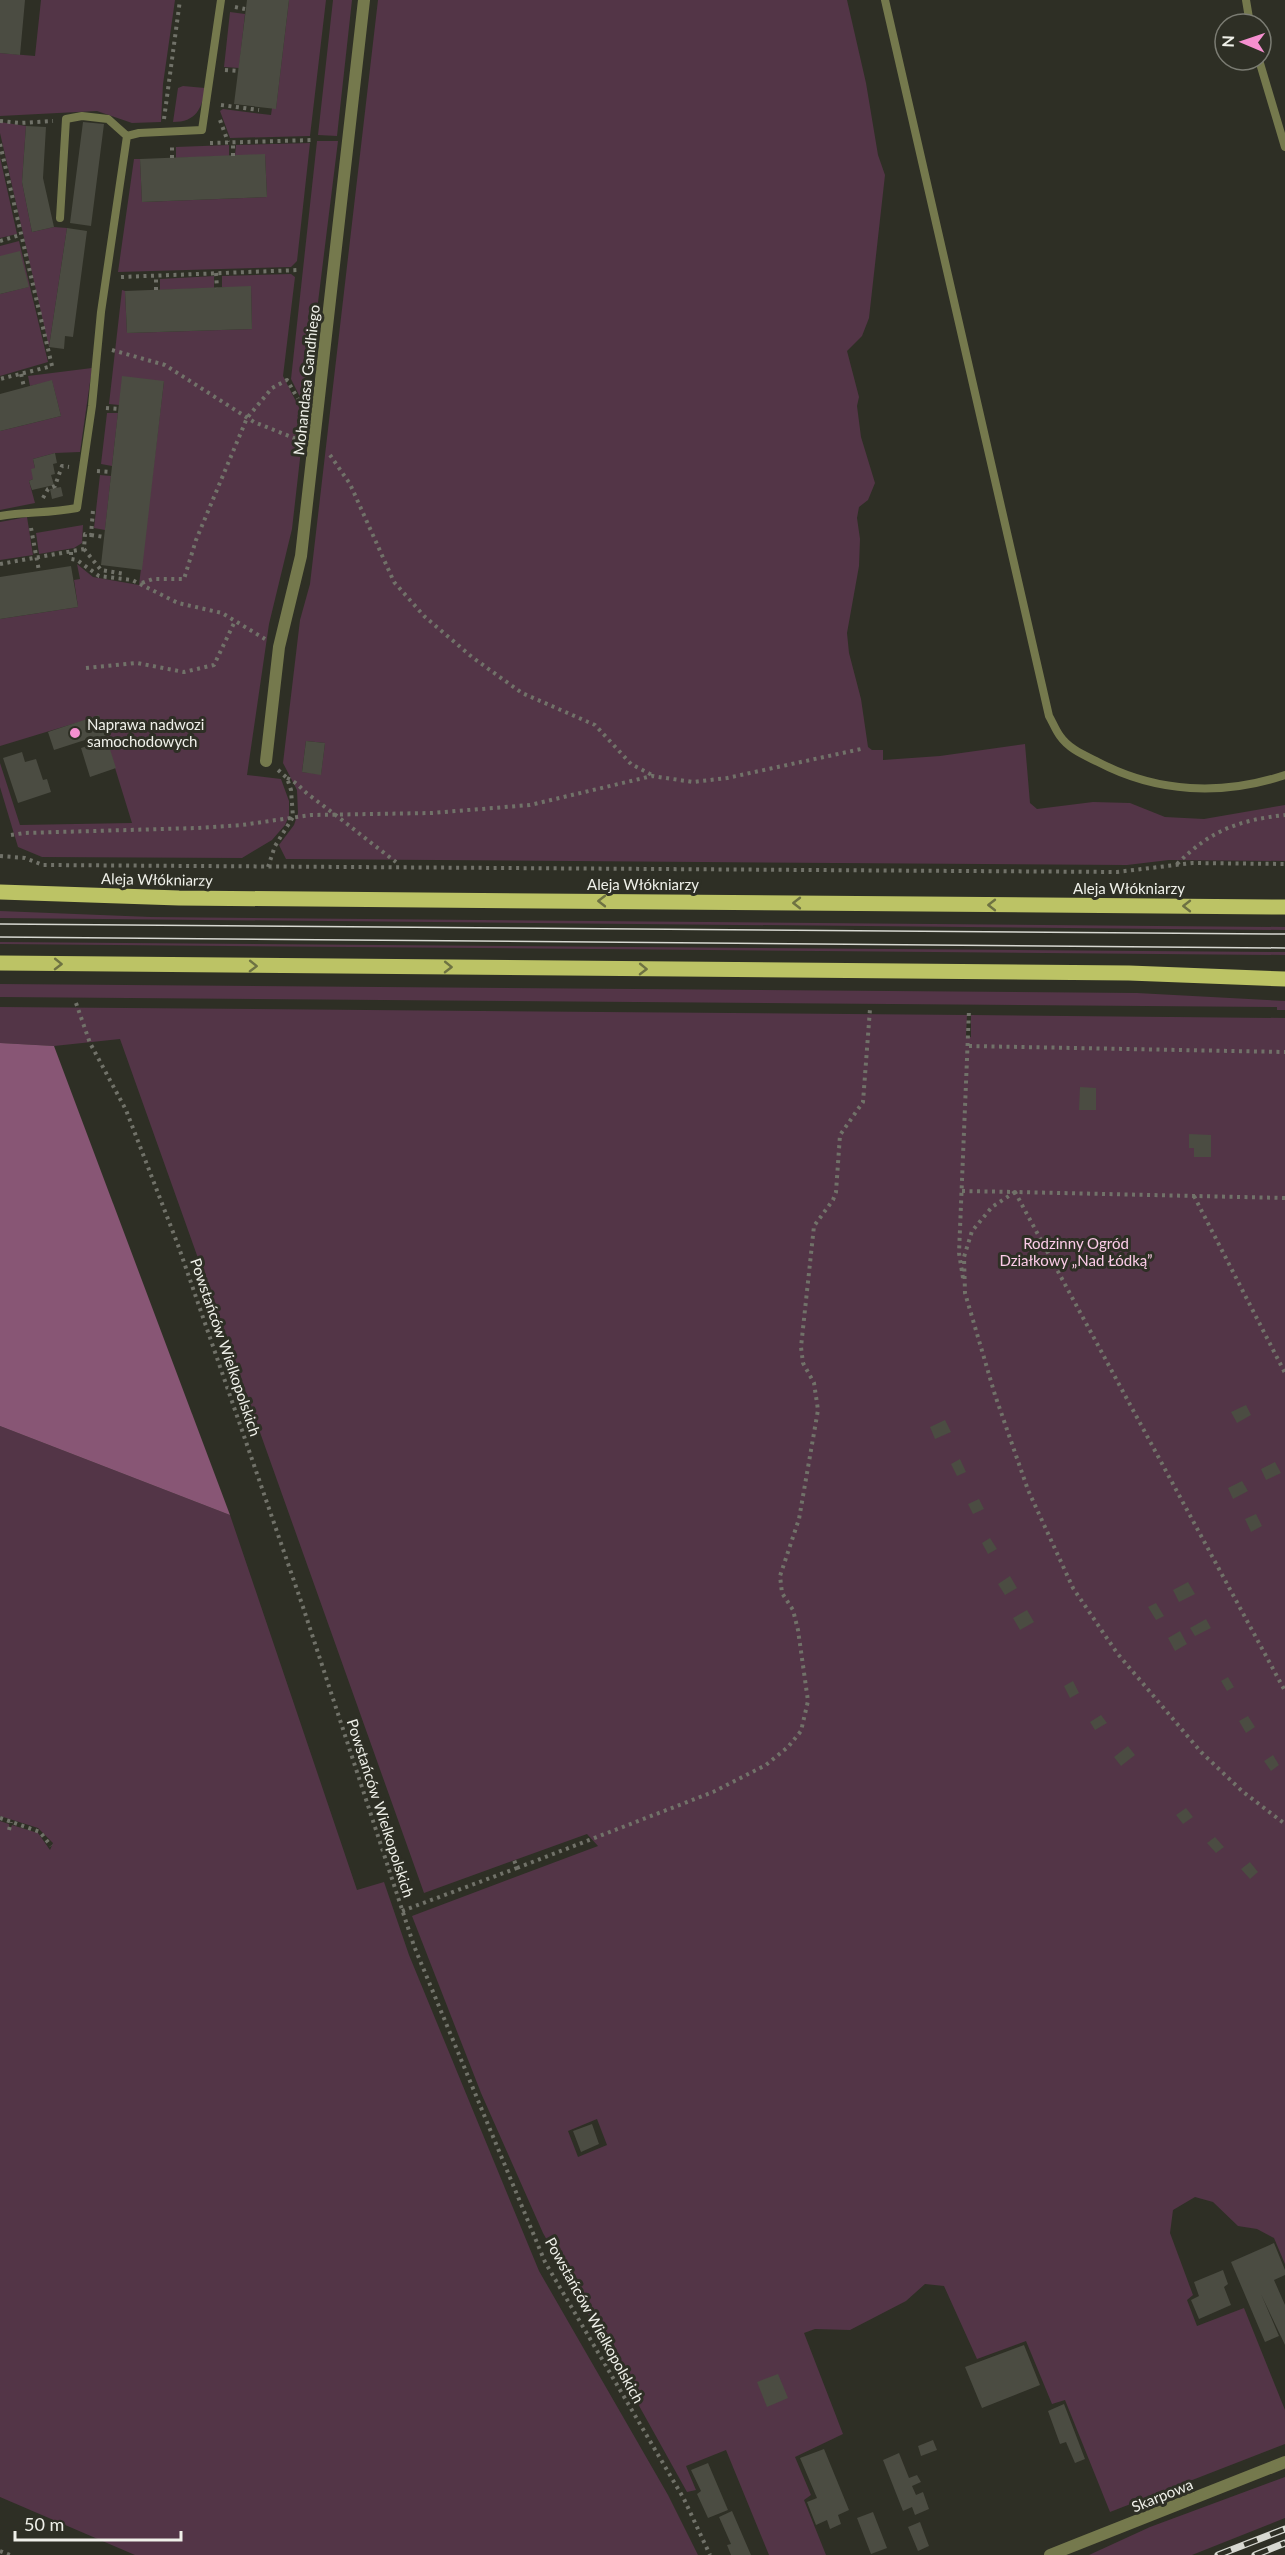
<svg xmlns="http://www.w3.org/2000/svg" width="1285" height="2555" viewBox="0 0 1285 2555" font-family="Lato,sans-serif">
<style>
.green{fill:#533547;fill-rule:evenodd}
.forest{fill:#885675}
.building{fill:#4b4c42}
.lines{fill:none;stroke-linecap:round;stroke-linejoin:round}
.path{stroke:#717269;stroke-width:4;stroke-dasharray:3 4.5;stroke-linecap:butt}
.service{stroke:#75794d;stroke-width:8}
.minor{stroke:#75794d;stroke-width:12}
.primary{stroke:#bcc365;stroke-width:15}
.tram{stroke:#d7d8d1;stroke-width:1.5}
.rail-casing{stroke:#d7d8d1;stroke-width:7}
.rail{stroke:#2e2f25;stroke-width:4.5;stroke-dasharray:14;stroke-linecap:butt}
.oneway{stroke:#6e7242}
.poi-dot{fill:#f690d0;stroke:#2e2f25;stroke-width:2}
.labels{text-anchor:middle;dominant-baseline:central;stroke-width:6;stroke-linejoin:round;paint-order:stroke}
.street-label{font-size:15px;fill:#eff0e9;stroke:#2e2f25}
.poi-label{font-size:15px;fill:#eff0e9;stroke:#2e2f25;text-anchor:start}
.park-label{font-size:15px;fill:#fbcbe7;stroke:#2e2f25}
</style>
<rect width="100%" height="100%" fill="#2e2f25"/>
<!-- green -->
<path class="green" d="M 41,0 L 175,0 L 163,84 L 161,122 L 132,123 L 97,111 L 0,116 L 0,53 L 35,56 Z
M 289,0 L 326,0 L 310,136 L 230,138 L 220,111 L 223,109 L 271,115 L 272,108 L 276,108 Z
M 333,0 L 352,0 L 337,136 L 318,135 Z
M 378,0 L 847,0 L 866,83 L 878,155 L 885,175 L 869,318 L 862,336 L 847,351 L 859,397 L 857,406 L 861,437 L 875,483 L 868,500 L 859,507 L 857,518 L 860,539 L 859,566 L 847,633 L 849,653 L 861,699 L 868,747 L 872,750 L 883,750 L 883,760 L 940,756 L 1025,744 L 1030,803 L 1037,809 L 1093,802 L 1130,803 L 1165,817 L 1204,819 L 1285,805 L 1285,861 L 1169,860 L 1127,865 L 286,859 L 279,845 L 294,825 L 298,813 L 297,790 L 283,763 L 300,620 L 310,584 ZM 306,741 L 325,743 L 321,774 L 302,772 Z
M 230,12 L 245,14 L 239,68 L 224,67 Z
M 183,86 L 205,88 C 202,109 196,122 173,122 L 178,88 Z
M 0,122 L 26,126 L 22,182 L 32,232 L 54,227 L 67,228 L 49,347 L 0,133 Z
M 317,141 L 338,141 L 305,407 L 291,379 Z
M 310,143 L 297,261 L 291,267 L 118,272 L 134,159 L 140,159 L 142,202 L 267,197 L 265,155 L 235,156 L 236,145 Z
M 229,145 L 229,156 L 176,158 L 176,147 Z
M 0,157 L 17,234 L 0,238 Z
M 19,241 L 48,362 L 0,376 L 0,294 L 28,287 L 0,256 L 0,246 Z
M 291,274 L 295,277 L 283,376 L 303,415 L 302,441 L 292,529 L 269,624 L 247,775 L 281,779 L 289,801 L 289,816 L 285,825 L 272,840 L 242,858 L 42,857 L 18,847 L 0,787 L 0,763 L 20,825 L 132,823 L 99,716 L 0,746 L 0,619 L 78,607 L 74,580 L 80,579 L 77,564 L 93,577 L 139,585 L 164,381 L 119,405 L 109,404 L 122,290 L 125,291 L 127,333 L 252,329 L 251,287 L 222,287 L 222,276 Z
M 214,276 L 214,288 L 160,290 L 160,279 Z
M 92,368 L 80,452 L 55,453 L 33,459 L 35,468 L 33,479 L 29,481 L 35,503 L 0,510 L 0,431 L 61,416 L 52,381 L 30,386 L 28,376 Z
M 107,413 L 118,413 L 112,466 L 101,464 Z
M 100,475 L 111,476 L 105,530 L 94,528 Z
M 27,517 L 33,555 L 0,560 L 0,522 Z
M 83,525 L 82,543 L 74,548 L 39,554 L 36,533 Z
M 0,911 L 151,917 L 1285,927 L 1285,930 L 0,918 Z
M 0,942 L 1285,952 L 1285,955 L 0,944 Z
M 0,984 L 1137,993 L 1285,1001 L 1285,1010 L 1277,1010 L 1277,1007 L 0,997 Z
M 0,1007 L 967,1015 L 966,1036 L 971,1037 L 971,1015 L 1285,1018 L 1285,2264 L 1274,2238 L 1257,2229 L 1238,2226 L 1213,2202 L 1195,2197 L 1173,2210 L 1170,2233 L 1193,2295 L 1187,2300 L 1197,2326 L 1244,2308 L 1285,2410 L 1285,2444 L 1110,2512 L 1065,2400 L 1052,2404 L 1026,2341 L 977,2359 L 944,2286 L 925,2284 L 906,2301 L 850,2330 L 815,2329 L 804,2333 L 843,2434 L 795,2457 L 811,2495 L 804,2500 L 826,2555 L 769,2555 L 726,2450 L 686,2466 L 696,2490 L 687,2492 L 543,2233 L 481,2093 L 412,1916 L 598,1846 L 587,1834 L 424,1893 L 120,1039 L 54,1046 L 0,1043 ZM 597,2119 L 607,2145 L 578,2157 L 568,2131 Z
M 0,1426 L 230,1515 L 357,1890 L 384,1882 L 409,1955 L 539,2271 L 668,2495 L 698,2555 L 135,2555 L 0,2497 L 0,1821 L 9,1824 L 10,1830 L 12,1825 L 38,1833 L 50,1850 L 53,1843 L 38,1828 L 0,1816 Z
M 1285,2477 L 1285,2518 L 1192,2555 L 1089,2555 L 1150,2527 Z"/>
<!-- forest -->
<path class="forest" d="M 0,1043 L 54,1046 L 230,1515 L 0,1426 Z"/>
<!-- building -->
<path class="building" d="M 0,0 L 25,0 L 20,55 L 0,53 Z
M 247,0 L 289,0 L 276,109 L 234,104 Z
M 83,122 L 104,124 L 91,226 L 70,223 Z
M 26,126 L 46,127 L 43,178 L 54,227 L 32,232 L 22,182 Z
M 265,154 L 267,197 L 142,202 L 140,159 Z
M 67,228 L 87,231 L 73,337 L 65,336 L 64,349 L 49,347 Z
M 20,251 L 29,287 L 0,294 L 0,256 Z
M 251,286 L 252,329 L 127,333 L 125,291 Z
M 122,376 L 164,381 L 142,570 L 101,565 Z
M 52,380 L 61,416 L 0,431 L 0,394 Z
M 55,453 L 57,463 L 53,464 L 55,474 L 51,475 L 54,485 L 32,490 L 29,481 L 33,479 L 31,469 L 35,468 L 33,459 Z
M 61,487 L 63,496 L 52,499 L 50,489 Z
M 71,566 L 78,607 L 0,619 L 0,577 Z
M 99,715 L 116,768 L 90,777 L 81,748 L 90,745 L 88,739 L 54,750 L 48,732 Z
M 306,741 L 325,743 L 321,775 L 302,772 Z
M 22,752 L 25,762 L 36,759 L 43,780 L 47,779 L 51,792 L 18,803 L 3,758 Z
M 1080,1087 L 1096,1088 L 1096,1110 L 1079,1110 Z
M 1189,1134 L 1211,1135 L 1211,1157 L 1194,1157 L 1194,1148 L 1189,1148 Z
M 1246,1405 L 1251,1415 L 1237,1423 L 1231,1412 Z
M 945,1420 L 951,1432 L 935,1439 L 930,1427 Z
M 960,1459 L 966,1472 L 957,1476 L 951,1464 Z
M 1275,1462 L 1281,1473 L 1266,1480 L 1261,1469 Z
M 1242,1481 L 1248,1491 L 1233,1499 L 1228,1488 Z
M 979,1499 L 984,1509 L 973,1514 L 968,1504 Z
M 1256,1514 L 1262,1526 L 1251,1532 L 1245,1519 Z
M 990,1538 L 997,1549 L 988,1554 L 982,1543 Z
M 1010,1576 L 1017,1588 L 1005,1595 L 998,1584 Z
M 1188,1582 L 1195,1594 L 1179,1602 L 1173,1590 Z
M 1156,1603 L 1164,1616 L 1156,1620 L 1148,1607 Z
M 1027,1610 L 1034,1622 L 1020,1630 L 1013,1618 Z
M 1206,1619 L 1211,1628 L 1195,1636 L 1190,1628 Z
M 1180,1631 L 1187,1644 L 1175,1651 L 1168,1638 Z
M 1228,1677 L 1234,1687 L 1227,1691 L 1221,1681 Z
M 1073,1681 L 1079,1693 L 1070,1698 L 1064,1686 Z
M 1101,1715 L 1107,1723 L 1095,1730 L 1090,1722 Z
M 1248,1716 L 1255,1727 L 1246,1733 L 1239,1721 Z
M 1128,1746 L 1135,1755 L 1121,1766 L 1114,1757 Z
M 1273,1755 L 1279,1765 L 1271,1771 L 1264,1761 Z
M 1186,1808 L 1193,1817 L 1183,1824 L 1176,1815 Z
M 1215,1837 L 1224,1847 L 1216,1853 L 1207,1843 Z
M 1250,1862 L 1258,1872 L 1250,1879 L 1241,1869 Z
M 592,2124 L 599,2144 L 581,2152 L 573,2131 Z
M 1274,2243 L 1285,2270 L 1285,2275 L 1274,2280 L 1285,2305 L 1285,2345 L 1261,2294 L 1279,2336 L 1265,2342 L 1231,2262 Z
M 1223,2270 L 1228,2284 L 1224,2287 L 1231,2305 L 1199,2319 L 1191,2300 L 1199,2296 L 1194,2282 Z
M 1024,2345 L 1040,2385 L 982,2408 L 965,2367 Z
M 778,2374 L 788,2398 L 767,2407 L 757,2382 Z
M 1064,2404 L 1085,2459 L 1075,2463 L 1066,2442 L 1060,2444 L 1048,2411 Z
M 933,2440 L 937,2450 L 921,2456 L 918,2446 Z
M 824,2449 L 849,2510 L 838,2515 L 841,2524 L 830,2529 L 827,2520 L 816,2525 L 807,2502 L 817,2498 L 800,2458 Z
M 899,2453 L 909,2478 L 917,2475 L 921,2482 L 912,2486 L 916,2495 L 923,2492 L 929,2509 L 915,2515 L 912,2507 L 903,2511 L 883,2460 Z
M 708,2463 L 728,2510 L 708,2518 L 697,2494 L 701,2491 L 691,2470 Z
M 732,2511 L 751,2555 L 731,2555 L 727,2545 L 731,2544 L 719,2517 Z
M 873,2512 L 887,2548 L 871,2554 L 857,2518 Z
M 920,2522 L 929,2546 L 918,2551 L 908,2527 Z"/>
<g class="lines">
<!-- path -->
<path class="path" d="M 235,7 L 245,9
M 225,70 L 238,71
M 221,105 L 259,110
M 164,119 L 180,0
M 220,120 L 228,142
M 0,121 L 20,123 L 53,121
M 210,143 L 314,140
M 0,144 L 52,366 L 0,379
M 233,156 L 233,142
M 172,158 L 172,145
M 0,241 L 20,235
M 216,273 L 217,288
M 121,277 L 299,270
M 156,290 L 156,276
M 112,350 L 165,365 L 254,422 L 299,440
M 21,374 L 24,387
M 106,408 L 119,409
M 330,455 L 350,484 L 394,582 L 424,616 L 472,657 L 522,693 L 595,725 L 631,764 L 652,775
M 97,471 L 111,472
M 43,498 L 48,489 L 55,486 L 62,466 L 69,467
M 31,528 L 39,571
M 91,535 L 104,537
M 84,549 L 101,570 L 125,574
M 71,552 L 71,559 L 77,560 L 99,576 L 132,580 L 178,603 L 222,613 L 265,639
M 0,564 L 84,549 L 85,534 L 91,535 L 93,510
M 142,583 L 153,579 L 184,579 L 196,540 L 247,418 L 272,388 L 287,380 L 301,404
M 86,668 L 137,663 L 184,672 L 214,665 L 235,621
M 287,778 C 297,782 301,789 309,795 C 339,817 367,840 396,862
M 11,835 L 24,833 L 197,828 L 242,825 L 311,815 L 432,813 L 530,805 L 652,776 L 693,782 L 727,778 L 861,749
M 0,856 L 25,858 L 43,865 L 1117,872 L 1192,863 L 1285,864
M 1177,864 C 1210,831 1238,820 1285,815
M 268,867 L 275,846 L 293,817 L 291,790 L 287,778 L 277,769
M 76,1003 L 90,1043 L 126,1110 L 178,1245 L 303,1607 L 414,1946 L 545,2262 L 684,2499 L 710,2555
M 969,1046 L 1285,1052
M 962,1191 L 1015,1192 L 1285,1691
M 1194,1196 L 1285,1373
M 1285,1198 L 1015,1192 L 992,1207 L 972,1231 L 964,1257 L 965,1293 L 995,1395 L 1028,1490 L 1073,1588 L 1117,1653 L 1201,1752 L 1242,1791 L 1285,1824
M 963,1278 L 959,1253 L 969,1010
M 0,1818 L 40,1832 L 51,1846
M 9,1830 L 11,1822
M 517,1868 L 713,1792 L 766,1765 L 788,1747 L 801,1731 L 808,1701 L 798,1630 L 793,1610 L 782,1593 L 780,1576 L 799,1519 L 818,1410 L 814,1383 L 803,1363 L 801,1347 L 814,1226 L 833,1200 L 836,1192 L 840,1135 L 863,1102 L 870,1009
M 402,1911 L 517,1868 L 514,1860
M 0,2551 L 10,2555"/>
<!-- service -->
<path class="service" d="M 885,0 L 1049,716 C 1053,723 1056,731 1060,736 C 1069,749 1084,755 1098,762 C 1157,793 1222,796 1285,775
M 1246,0 L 1250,24
M 1259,60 L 1285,147
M 60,218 L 66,119 L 82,116 L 108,119 L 127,136
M 0,516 C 26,512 51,513 77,508 L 92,406 L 101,312 L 127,136 L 139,133 L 202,130 L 221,0"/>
<!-- minor -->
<path class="minor" d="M 266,761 L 279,647 L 301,556 L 364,0
M 1050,2555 L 1285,2462"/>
<!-- primary -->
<path class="primary" d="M 0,892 L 179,898 L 1285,907
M 0,963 L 1129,973 L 1285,979"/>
<!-- tram -->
<path class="tram" d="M 0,924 L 1285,934
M 0,937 L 1285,948"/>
<defs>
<path id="rail" d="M 1218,2555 L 1285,2529
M 1255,2555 L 1285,2543"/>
</defs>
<!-- rail casing -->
<use href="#rail" class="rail-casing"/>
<!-- rail -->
<use href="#rail" class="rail"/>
</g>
<!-- one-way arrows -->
<defs><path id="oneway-chevron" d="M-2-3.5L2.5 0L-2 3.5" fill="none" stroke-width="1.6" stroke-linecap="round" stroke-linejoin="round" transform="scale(1.5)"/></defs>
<g class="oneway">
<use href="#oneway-chevron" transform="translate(602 901) rotate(-180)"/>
<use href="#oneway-chevron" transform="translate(797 903) rotate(-180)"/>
<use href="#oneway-chevron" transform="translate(992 905) rotate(-180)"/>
<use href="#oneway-chevron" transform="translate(1187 906) rotate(-180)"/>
<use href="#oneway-chevron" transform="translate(58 964) rotate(1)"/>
<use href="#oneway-chevron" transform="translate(253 966) rotate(1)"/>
<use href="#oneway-chevron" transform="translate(448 967) rotate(1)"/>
<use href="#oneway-chevron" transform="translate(643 969) rotate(1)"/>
</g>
<!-- markers -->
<circle class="poi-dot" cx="75" cy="733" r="6"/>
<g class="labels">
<!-- street labels -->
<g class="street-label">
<text transform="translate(306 380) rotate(-84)">Mohandasa Gandhiego</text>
<text transform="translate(157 879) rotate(1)">Aleja Włókniarzy</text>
<text x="643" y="884">Aleja Włókniarzy</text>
<text x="1129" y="888">Aleja Włókniarzy</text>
<text transform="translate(226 1347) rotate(71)">Powstańców Wielkopolskich</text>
<text transform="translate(381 1808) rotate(72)">Powstańców Wielkopolskich</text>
<text transform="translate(595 2320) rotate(61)">Powstańców Wielkopolskich</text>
<text transform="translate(1162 2495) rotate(-22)">Skarpowa</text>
</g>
<!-- poi labels -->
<g class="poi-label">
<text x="87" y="724">Naprawa nadwozi<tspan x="87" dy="17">samochodowych</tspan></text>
</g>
<!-- park labels -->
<g class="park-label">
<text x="1076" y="1243">Rodzinny Ogród<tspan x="1076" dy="17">Działkowy „Nad Łódką”</tspan></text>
</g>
</g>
<!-- north arrow -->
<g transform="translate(1243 42) rotate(272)"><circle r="28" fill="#2e2f25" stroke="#7b7c73" stroke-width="1.5"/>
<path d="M0-4.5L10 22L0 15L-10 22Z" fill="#f690d0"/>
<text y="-9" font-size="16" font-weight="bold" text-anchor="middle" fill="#eff0e9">N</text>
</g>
<!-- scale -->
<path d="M15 2531v9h166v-9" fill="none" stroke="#eff0e9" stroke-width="3"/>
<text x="24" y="2531" font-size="18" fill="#eff0e9" stroke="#2e2f25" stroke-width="4.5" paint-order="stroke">50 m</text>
</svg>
